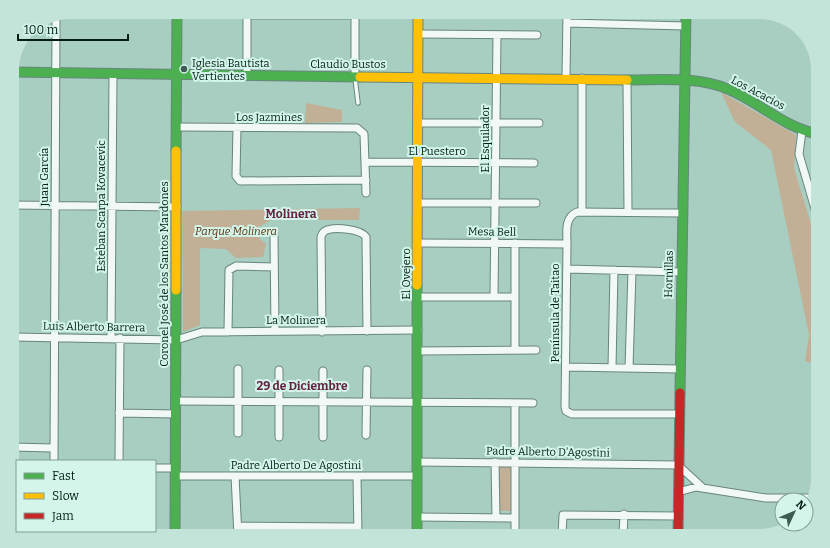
<svg xmlns="http://www.w3.org/2000/svg" width="830" height="548" viewBox="0 0 830 548" font-family="Bitter,serif">
<style>
.green{fill:#c1b096}
.lines{fill:none;stroke-linecap:round;stroke-linejoin:round}
.lane-casing{stroke:#68867d;stroke-width:5.5}
.street-casing{stroke:#68867d;stroke-width:9}
.fast-casing{stroke:#68867d;stroke-width:11}
.slow-casing{stroke:#68867d;stroke-width:11}
.jam-casing{stroke:#68867d;stroke-width:11}
.lane{stroke:#f2f8f6;stroke-width:3.5}
.street{stroke:#f2f8f6;stroke-width:7}
.fast{stroke:#4caf50;stroke-width:9}
.slow{stroke:#ffc107;stroke-width:9}
.jam{stroke:#c62828;stroke-width:9}
.poi-dot{fill:#3c5b52;stroke:#d4f5e9;stroke-width:1.5}
.labels{text-anchor:middle;dominant-baseline:central;stroke-width:4;stroke-linejoin:round;paint-order:stroke}
.poi-label{font-size:11px;fill:#021d16;stroke:#d4f5e9;text-anchor:start}
.street-label{font-size:11px;fill:#021d16;stroke:#d4f5e9}
.park-label{font-size:11px;font-style:italic;fill:#5d3112;stroke:#d4f5e9}
.neighbourhood-label{font-size:12px;font-weight:bold;fill:#642343;stroke:#d4f5e9}
</style>
<rect width="100%" height="100%" fill="#a8cdc1"/>
<!-- green -->
<path class="green" d="M 721,92 L 796,135 L 794,168 L 818,247 L 818,365 L 805,361 L 809,335 L 771,150 L 735,122 Z
M 306,103 L 342,110 L 342,122 L 305,123 Z
M 360,208 L 359,220 L 271,220 L 257,228 L 260,239 L 266,244 L 263,257 L 236,258 L 226,249 L 200,248 L 200,325 L 183,332 L 182,211 Z
M 499,466 L 512,466 L 511,511 L 499,511 Z"/>
<g class="lines">
<defs>
<path id="lane" d="M 355,78 L 358,103"/>
<path id="street" d="M 247,12 L 247,76
M 355,12 L 355,77
M 247,15 L 355,15
M 567,23 L 686,26
M 418,34 L 537,35
M 566,78 L 567,12
M 627,80 L 628,212
M 817,103 L 818,103
M 418,123 L 539,123
M 177,127 L 357,128 L 364,134 L 366,193
M 237,127 L 236,176 L 240,181 L 366,180
M 802,131 L 799,154 L 818,219
M 365,162 L 534,163
M 418,203 L 536,203
M 12,205 L 177,207
M 582,211 L 582,78
M 274,235 L 275,331
M 418,243 L 567,244
M 515,243 L 515,350
M 567,269 L 681,272
M 418,297 L 514,297
M 494,297 L 497,35
M 228,332 L 229,270 L 236,266 L 274,267
M 322,332 L 321,237 C 322,233 324,231 327,230 C 336,227 361,229 366,237 L 367,331
M 12,337 L 176,340 L 202,332 L 418,330
M 111,338 L 113,75
M 418,351 L 536,350
M 566,367 L 680,369
M 612,368 L 614,270
M 629,368 L 632,271
M 238,369 L 238,433
M 323,371 L 323,437
M 176,401 L 533,403
M 119,413 L 176,414
M 679,414 L 572,414 L 566,411 L 565,407 L 567,244 C 567,232 564,218 577,212 L 682,213
M 366,435 L 367,370
M 279,437 L 279,370
M 12,447 L 53,448
M 54,461 L 56,18
M 119,461 L 120,338
M 417,462 L 678,465 L 703,488
M 495,462 L 496,518
M 155,468 L 175,468
M 175,476 L 417,476
M 235,476 L 238,536
M 357,476 L 358,536
M 678,492 L 696,487 L 766,498 L 812,498
M 417,517 L 515,518
M 238,526 L 357,527
M 118,536 L 118,531
M 515,536 L 515,403
M 562,536 L 563,515 L 677,516
M 623,536 L 624,514"/>
<path id="fast" d="M 12,72 L 360,77
M 627,80 C 661,80 699,76 730,90 C 760,103 785,128 818,134
M 176,151 L 177,12
M 680,393 L 686,12
M 175,536 L 176,290
M 417,536 L 417,285"/>
<path id="slow" d="M 360,77 L 627,80
M 417,285 L 418,12
M 176,290 L 176,151"/>
<path id="jam" d="M 678,536 L 680,393"/>
</defs>
<!-- lane casing -->
<use href="#lane" class="lane-casing"/>
<!-- street casing -->
<use href="#street" class="street-casing"/>
<!-- fast casing -->
<use href="#fast" class="fast-casing"/>
<!-- slow casing -->
<use href="#slow" class="slow-casing"/>
<!-- jam casing -->
<use href="#jam" class="jam-casing"/>
<!-- lane -->
<use href="#lane" class="lane"/>
<!-- street -->
<use href="#street" class="street"/>
<!-- fast -->
<use href="#fast" class="fast"/>
<!-- slow -->
<use href="#slow" class="slow"/>
<!-- jam -->
<use href="#jam" class="jam"/>
</g>
<!-- markers -->
<circle class="poi-dot" cx="184" cy="69" r="4"/>
<g class="labels">
<!-- poi labels -->
<g class="poi-label">
<text x="192" y="63">Iglesia Bautista<tspan x="192" dy="13">Vertientes</tspan></text>
</g>
<!-- street labels -->
<g class="street-label">
<text x="348" y="64">Claudio Bustos</text>
<text transform="translate(758 93) rotate(28)">Los Acacios</text>
<text x="269" y="117">Los Jazmines</text>
<text transform="translate(485 139) rotate(-90)">El Esquilador</text>
<text x="437" y="151">El Puestero</text>
<text transform="translate(44 177) rotate(-90)">Juan García</text>
<text transform="translate(101 206) rotate(-90)">Esteban Scarpa Kovacevic</text>
<text transform="translate(492 232) rotate(1)">Mesa Bell</text>
<text transform="translate(164 274) rotate(-90)">Coronel José de los Santos Mardones</text>
<text transform="translate(406 274) rotate(-90)">El Ovejero</text>
<text transform="translate(669 274) rotate(-89)">Hornillas</text>
<text transform="translate(555 313) rotate(-90)">Península de Taitao</text>
<text x="296" y="320">La Molinera</text>
<text transform="translate(94 327) rotate(1)">Luis Alberto Barrera</text>
<text transform="translate(548 452) rotate(1)">Padre Alberto D'Agostini</text>
<text x="296" y="465">Padre Alberto De Agostini</text>
</g>
<!-- park labels -->
<g class="park-label">
<text x="236" y="231">Parque Molinera</text>
</g>
<!-- neighbourhood labels -->
<g class="neighbourhood-label">
<text x="291" y="214">Molinera</text>
<text x="302" y="386">29 de Diciembre</text>
</g>
</g>
<!-- crop -->
<path d="M0 0H830V548H0ZM70 19H760A51 51 0 0 1 811 70V478A51 51 0 0 1 760 529H70A51 51 0 0 1 19 478V70A51 51 0 0 1 70 19Z" fill="#c3e4d8" fill-rule="evenodd"/>
<!-- legend -->
<rect x="16" y="460" width="140" height="72" fill="#d4f5e9" stroke="#809f95"/>
<rect x="24" y="473" width="20" height="6" fill="#4caf50" stroke="#809f95"/>
<text x="52" y="480" font-size="12" fill="#021d16">Fast</text>
<rect x="24" y="493" width="20" height="6" fill="#ffc107" stroke="#809f95"/>
<text x="52" y="500" font-size="12" fill="#021d16">Slow</text>
<rect x="24" y="513" width="20" height="6" fill="#c62828" stroke="#809f95"/>
<text x="52" y="520" font-size="12" fill="#021d16">Jam</text>
<!-- north arrow -->
<g transform="translate(794 512) rotate(46)"><circle r="19" fill="#d4f5e9" stroke="#809f95"/>
<path d="M0-3L7 15L0 10L-7 15Z" fill="#3c5b52"/>
<text y="-6" font-size="11" font-weight="bold" text-anchor="middle" fill="#021d16">N</text>
</g>
<!-- scale -->
<path d="M18 34v6h110v-6" fill="none" stroke="#021d16" stroke-width="2"/>
<text x="24" y="34" font-size="12" fill="#021d16" stroke="#d4f5e9" stroke-width="3" paint-order="stroke">100 m</text>
</svg>
